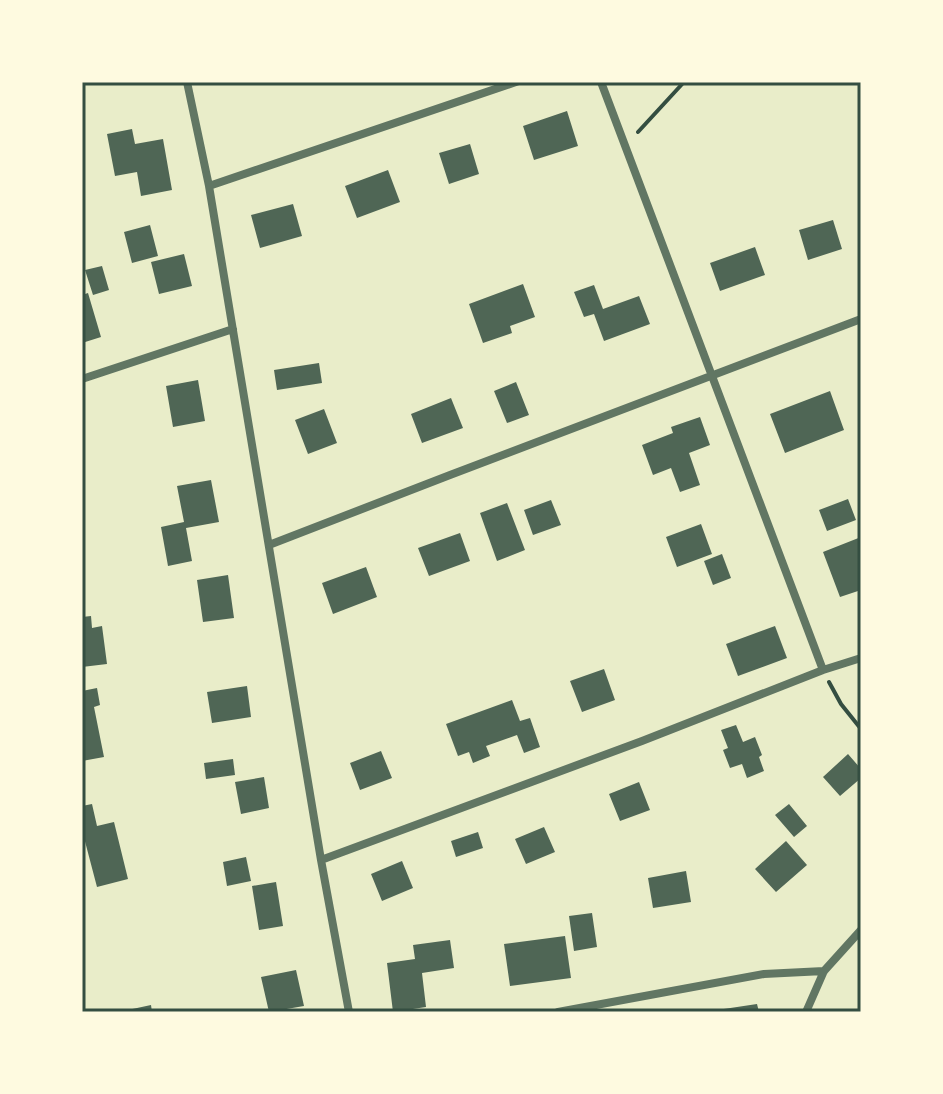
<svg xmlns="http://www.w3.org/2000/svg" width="943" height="1094" viewBox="0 0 943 1094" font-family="'Public Sans',sans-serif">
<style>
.building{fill:#4f6655}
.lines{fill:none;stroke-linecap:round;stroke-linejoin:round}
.path{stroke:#344e41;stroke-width:4}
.minor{stroke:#617663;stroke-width:8}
.neatline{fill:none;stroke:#344e41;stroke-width:3}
</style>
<rect width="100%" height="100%" fill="#e9edc9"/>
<!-- building -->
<path class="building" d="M 567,111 L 578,146 L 534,160 L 523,126 Z
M 132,129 L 135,144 L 163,139 L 172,190 L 141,196 L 137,172 L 115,176 L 107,134 Z
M 470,144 L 479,174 L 449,184 L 439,153 Z
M 388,170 L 400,202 L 357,218 L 345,186 Z
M 293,204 L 302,236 L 260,248 L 251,215 Z
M 833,220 L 842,249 L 808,260 L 799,230 Z
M 150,225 L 158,256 L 132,263 L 124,232 Z
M 755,247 L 765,275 L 720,291 L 710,263 Z
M 184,254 L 192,286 L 159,294 L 151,262 Z
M 102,266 L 109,290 L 93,295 L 85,270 Z
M 523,284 L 535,317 L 510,326 L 512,333 L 483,343 L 469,304 Z
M 594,285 L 603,309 L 639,296 L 650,324 L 604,341 L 594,314 L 584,317 L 574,292 Z
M 88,293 L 101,337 L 82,343 L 82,295 Z
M 319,363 L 322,383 L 277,390 L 274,370 Z
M 198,380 L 205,421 L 173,427 L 166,386 Z
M 516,382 L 529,415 L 507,423 L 494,391 Z
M 830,391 L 844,430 L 785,453 L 770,414 Z
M 451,398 L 463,428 L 422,443 L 411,414 Z
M 324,409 L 337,443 L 308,454 L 295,420 Z
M 700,417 L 710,445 L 689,453 L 700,485 L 680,492 L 671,468 L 653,475 L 642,445 L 673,433 L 671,427 Z
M 211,480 L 219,522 L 186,528 L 192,561 L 168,566 L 161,527 L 184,522 L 177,486 Z
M 848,499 L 856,520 L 827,531 L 819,510 Z
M 551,500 L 561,525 L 533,535 L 524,510 Z
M 507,503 L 525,550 L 497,561 L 480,513 Z
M 701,524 L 712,554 L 677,567 L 666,537 Z
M 460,533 L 470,561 L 429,576 L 418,548 Z
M 861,537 L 861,590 L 840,597 L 823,552 Z
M 722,554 L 731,578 L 713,585 L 704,561 Z
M 366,567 L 377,597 L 333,614 L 322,583 Z
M 228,575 L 234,618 L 203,622 L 197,580 Z
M 91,616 L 92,628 L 102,626 L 107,664 L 82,667 L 82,617 Z
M 775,626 L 787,658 L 738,676 L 726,644 Z
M 604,669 L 615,700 L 582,712 L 570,681 Z
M 247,686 L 251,717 L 212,723 L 207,692 Z
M 97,688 L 100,705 L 94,707 L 104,757 L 82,761 L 82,691 Z
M 512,700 L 520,721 L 530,718 L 540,747 L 524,753 L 517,735 L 486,746 L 490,756 L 473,763 L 469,752 L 458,756 L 446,724 Z
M 736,725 L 743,742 L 755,737 L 762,755 L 759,757 L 764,771 L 747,778 L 742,764 L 730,768 L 723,750 L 728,748 L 721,730 Z
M 381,751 L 392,778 L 360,790 L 350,763 Z
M 848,754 L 861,769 L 861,778 L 840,796 L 823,777 Z
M 233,759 L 235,775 L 206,779 L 204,763 Z
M 264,777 L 269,808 L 241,814 L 235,782 Z
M 639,782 L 650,810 L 620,821 L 609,794 Z
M 92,804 L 97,826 L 114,822 L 128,879 L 97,887 L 82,830 L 82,806 Z
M 789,804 L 807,826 L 794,837 L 775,815 Z
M 544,827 L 555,852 L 526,864 L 515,839 Z
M 478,832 L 483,848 L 456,857 L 451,841 Z
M 786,841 L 807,865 L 776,892 L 755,869 Z
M 246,857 L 251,881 L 227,886 L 223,862 Z
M 402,861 L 413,888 L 382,901 L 371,874 Z
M 686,871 L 691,902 L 653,908 L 648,878 Z
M 276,882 L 283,926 L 259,930 L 252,886 Z
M 592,913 L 597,947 L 574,951 L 569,916 Z
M 565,936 L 571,978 L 510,986 L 504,944 Z
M 450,940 L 454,968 L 422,973 L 426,1007 L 393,1012 L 387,963 L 415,959 L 413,945 Z
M 296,970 L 304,1006 L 269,1012 L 261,977 Z
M 757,1004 L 759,1012 L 717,1012 L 717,1010 Z
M 151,1005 L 152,1012 L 123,1012 L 123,1011 Z"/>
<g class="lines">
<!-- path -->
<path class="path" d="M 638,132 L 684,82
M 829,682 L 841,704 L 861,729"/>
<!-- minor -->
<path class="minor" d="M 187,82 L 209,186 L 321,860 L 349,1012
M 601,82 L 823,670
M 209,186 L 516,82
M 82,379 L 233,329
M 269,545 L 450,475 L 861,319
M 321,860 L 642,741 L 823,670 L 861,658
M 558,1012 L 764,974 L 824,971
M 806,1012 L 824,971 L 861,930"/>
</g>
<!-- border -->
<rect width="943" height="1094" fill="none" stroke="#fefae0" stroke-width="168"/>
<rect x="84" y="84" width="775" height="926" class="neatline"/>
</svg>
